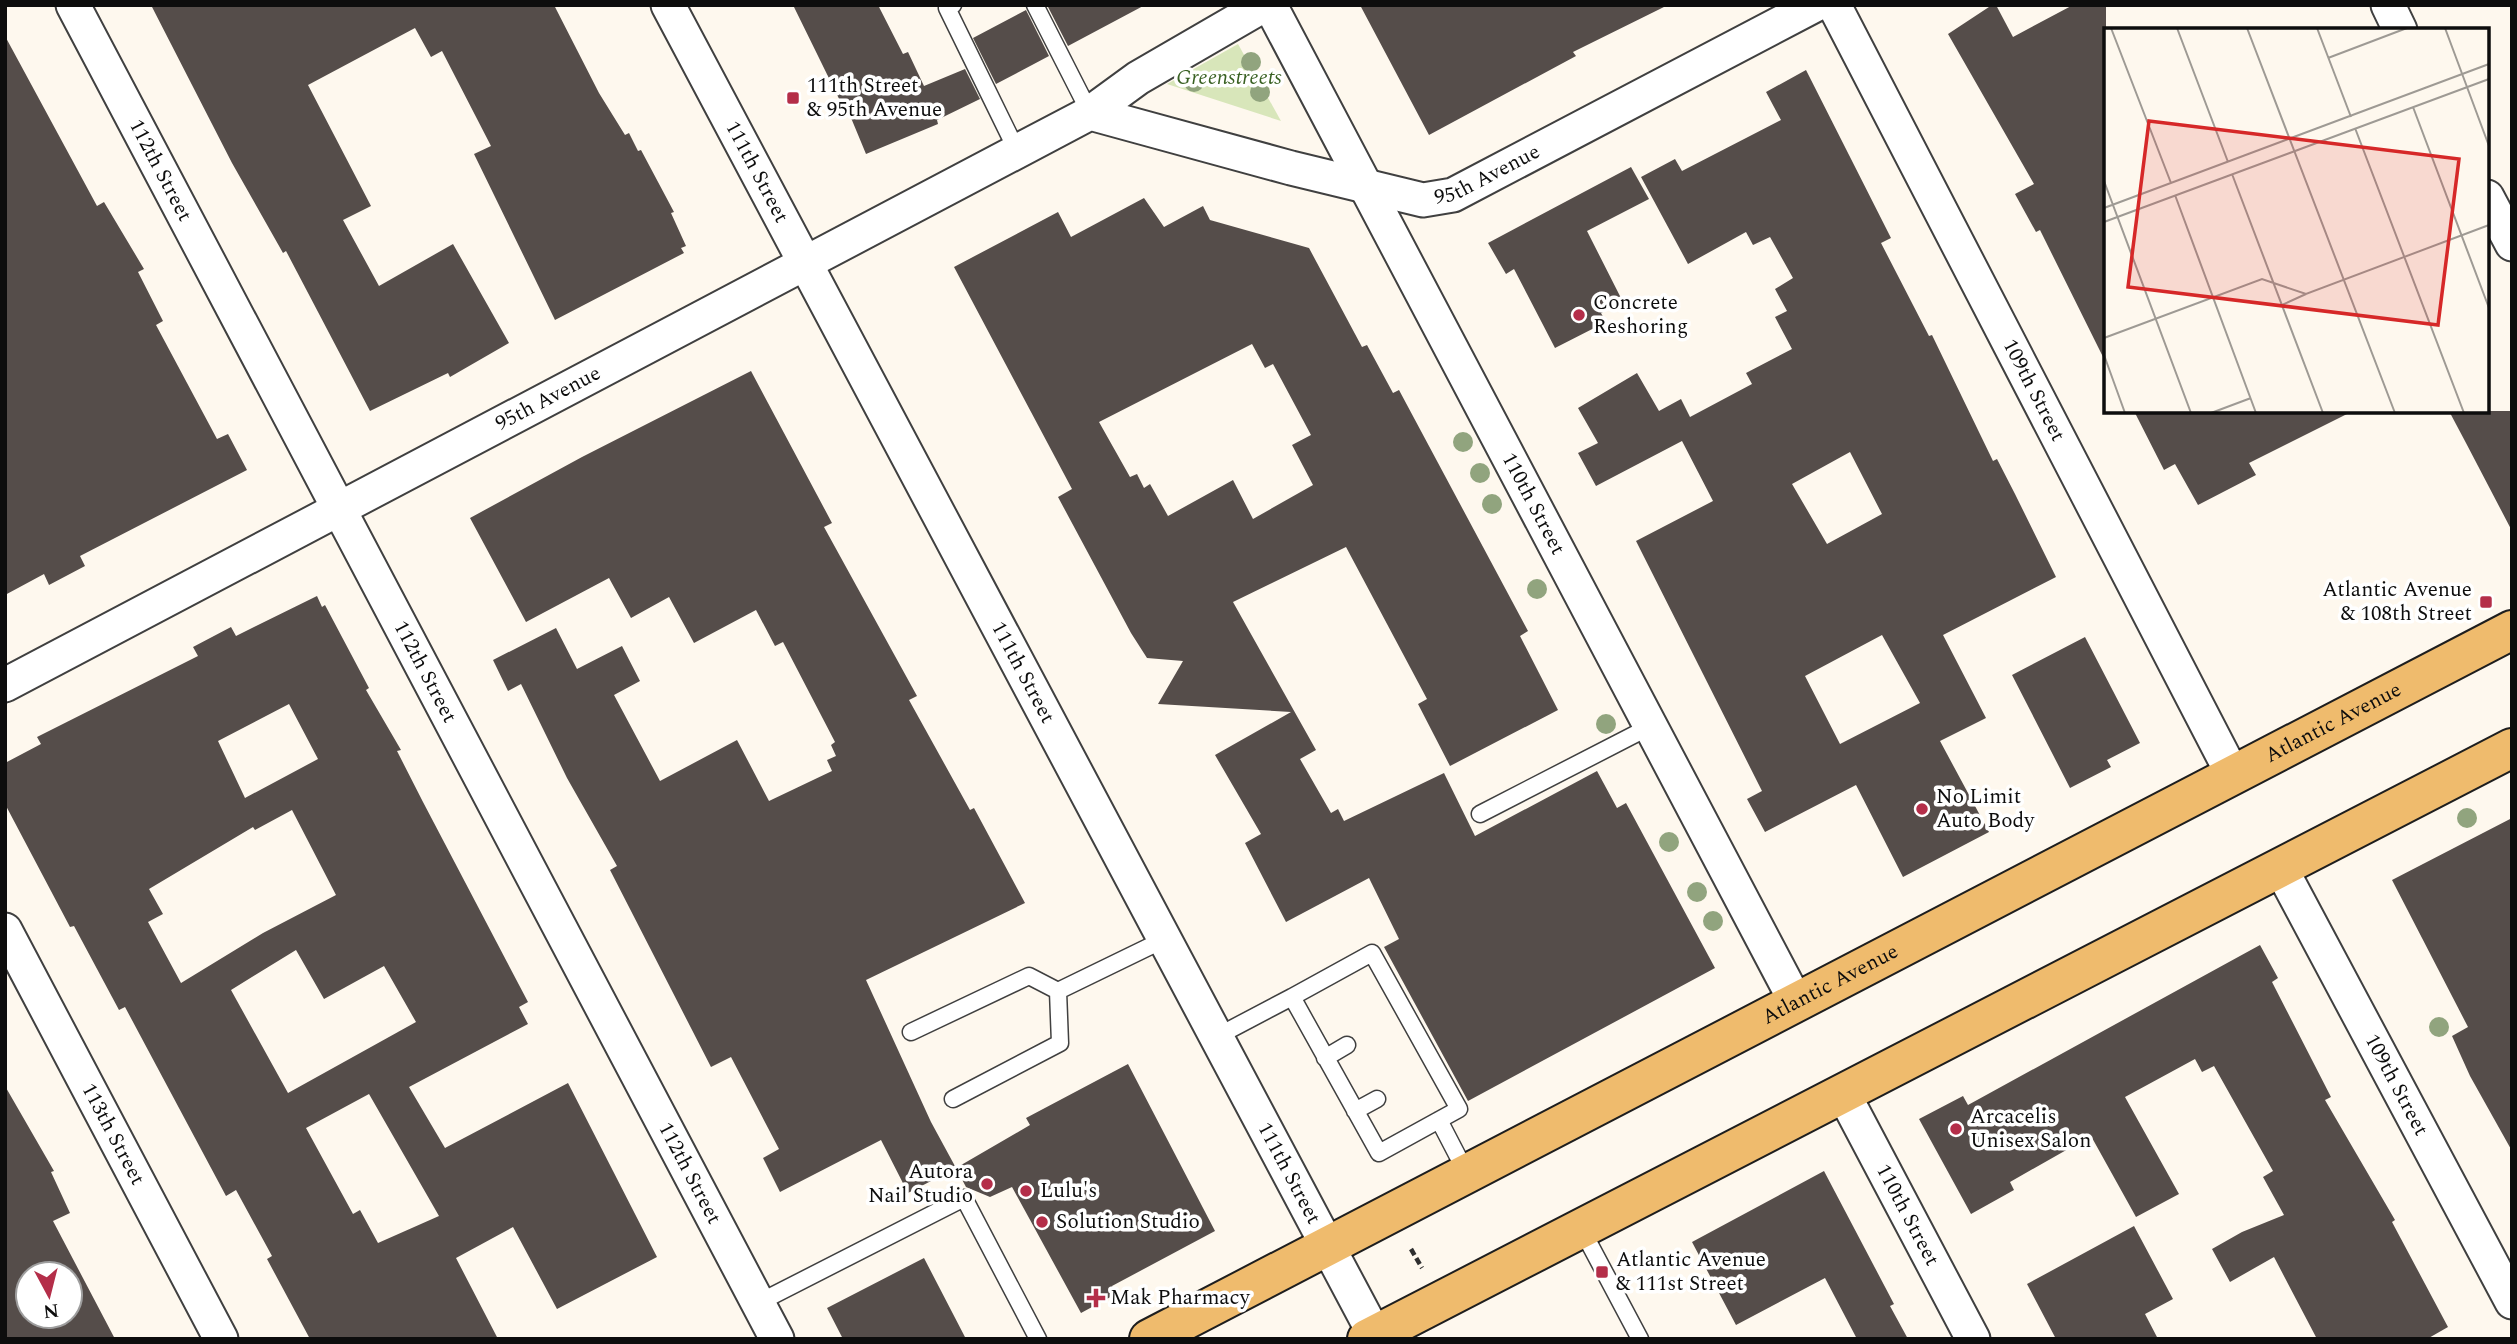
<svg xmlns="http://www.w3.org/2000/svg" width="2517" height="1344" viewBox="0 0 2517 1344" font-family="Spectral,serif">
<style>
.green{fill:#d8e6ba}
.building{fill:#554d4a;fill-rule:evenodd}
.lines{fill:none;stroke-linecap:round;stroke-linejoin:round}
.lane-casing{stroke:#404040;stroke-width:19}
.street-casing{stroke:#404040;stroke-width:37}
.primary-casing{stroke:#1e1e1e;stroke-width:42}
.path{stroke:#2f2f2f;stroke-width:4.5;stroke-dasharray:7 3.5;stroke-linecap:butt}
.lane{stroke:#fff;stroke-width:16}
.street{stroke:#fff;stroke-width:33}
.primary{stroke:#efbb6d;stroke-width:38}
.tree{fill:#91a47e}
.poi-dot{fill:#b42e49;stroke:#fff;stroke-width:2.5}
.labels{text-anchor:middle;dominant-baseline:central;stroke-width:7;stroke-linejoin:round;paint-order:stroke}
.park-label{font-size:21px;font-style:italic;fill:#386022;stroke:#fff}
.poi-label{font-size:21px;fill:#0d0d0d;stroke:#fff;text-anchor:start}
.street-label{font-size:21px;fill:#0d0d0d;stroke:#fff}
.inset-road{fill:none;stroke:#9e9a94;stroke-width:2}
.view{fill:#d62828;fill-opacity:0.15;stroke:#d62828;stroke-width:3.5}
.inset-edge{fill:none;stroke:#0d0d0d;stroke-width:3.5}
</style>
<rect width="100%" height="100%" fill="#fef8ee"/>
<!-- green -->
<path class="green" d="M 1238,44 L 1281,121 L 1167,84 Z"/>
<!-- building -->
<path class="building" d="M 151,5 L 554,5 L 599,93 L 625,135 L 629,133 L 638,151 L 641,150 L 674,212 L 671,213 L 686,246 L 681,248 L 684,253 L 555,320 L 474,154 L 491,146 L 442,51 L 431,57 L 415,28 L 308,85 L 371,206 L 343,220 L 379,286 L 453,244 L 509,343 L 450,377 L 448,373 L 370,411 L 286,251 L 283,253 L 232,163 Z
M 793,5 L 878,5 L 903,54 L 908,52 L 924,86 L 965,69 L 980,99 L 937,120 L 938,124 L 866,154 L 849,113 L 847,115 Z
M 1047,5 L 1145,5 L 1068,46 Z
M 1360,5 L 1668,5 L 1573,52 L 1576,56 L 1429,135 Z
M 1992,5 L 1996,5 L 2013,37 L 2073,5 L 2106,5 L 2106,363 L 2040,230 L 2036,232 L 2015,194 L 2034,184 L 1948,34 Z
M 1026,10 L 1049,56 L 996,84 L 973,38 Z
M 5,36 L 97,206 L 104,202 L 144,269 L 138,272 L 163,321 L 156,325 L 217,439 L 228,434 L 247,470 L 80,556 L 85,566 L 49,585 L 44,574 L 5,595 Z
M 1806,70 L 1891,238 L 1881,243 L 1929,336 L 1932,335 L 1993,461 L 1997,459 L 2015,494 L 2056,577 L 1943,635 L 1986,718 L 1940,741 L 1989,832 L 1903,877 L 1856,785 L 1765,832 L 1747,799 L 1762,791 L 1636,541 L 1713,501 L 1682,441 L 1596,486 L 1578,453 L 1598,443 L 1578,408 L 1637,373 L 1659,411 L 1681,399 L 1690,417 L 1752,384 L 1746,373 L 1792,349 L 1775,317 L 1787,311 L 1775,289 L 1793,278 L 1770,237 L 1753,245 L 1746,232 L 1688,264 L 1641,177 L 1675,159 L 1682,171 L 1781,120 L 1766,92 ZM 1850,452 L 1882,514 L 1827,544 L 1792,484 ZM 1882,635 L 1920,703 L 1840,744 L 1805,676 Z
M 1631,167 L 1649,199 L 1587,231 L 1623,302 L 1601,313 L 1606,322 L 1555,348 L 1514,269 L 1506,274 L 1488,243 Z
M 1144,198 L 1164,227 L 1203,206 L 1210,220 L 1309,248 L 1362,347 L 1367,345 L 1393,393 L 1399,390 L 1528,631 L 1520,636 L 1558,710 L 1450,766 L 1418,704 L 1427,699 L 1346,547 L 1233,602 L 1316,750 L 1300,759 L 1331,813 L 1338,809 L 1344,821 L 1444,773 L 1475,836 L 1597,771 L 1617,808 L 1626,803 L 1715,968 L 1468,1101 L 1384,947 L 1399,939 L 1369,878 L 1286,922 L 1245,843 L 1261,834 L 1215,755 L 1291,712 L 1158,704 L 1183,661 L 1147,658 L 1131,633 L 1058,497 L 1072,489 L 954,267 L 1058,212 L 1071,237 ZM 1252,344 L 1265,368 L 1273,364 L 1311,435 L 1292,445 L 1313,485 L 1253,519 L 1233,480 L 1168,516 L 1150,484 L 1144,488 L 1137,474 L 1130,477 L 1099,422 Z
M 751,371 L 832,523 L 824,527 L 917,696 L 909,700 L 970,810 L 974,808 L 1025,903 L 866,980 L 931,1122 L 956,1168 L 908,1193 L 881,1140 L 780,1192 L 763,1158 L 779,1149 L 731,1057 L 711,1067 L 610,870 L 617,866 L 567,778 L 521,684 L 508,691 L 493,660 L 556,628 L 577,669 L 622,646 L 640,681 L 614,695 L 660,781 L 737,740 L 769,801 L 832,771 L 827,760 L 836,756 L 831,745 L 835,742 L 783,642 L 775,646 L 756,610 L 694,643 L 669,597 L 631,618 L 609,578 L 526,622 L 470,518 L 582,457 Z
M 2134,411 L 2353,411 L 2249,463 L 2256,475 L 2198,505 L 2175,464 L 2164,470 Z
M 2449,411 L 2512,411 L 2512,531 L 2466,443 Z
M 317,596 L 322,607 L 325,605 L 369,688 L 366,690 L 401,750 L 397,751 L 423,802 L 528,1002 L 519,1007 L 528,1024 L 409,1087 L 445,1148 L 568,1083 L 657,1257 L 557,1309 L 513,1227 L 456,1258 L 498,1339 L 310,1339 L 267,1259 L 272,1256 L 236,1190 L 226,1196 L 125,1007 L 119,1010 L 74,926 L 70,927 L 5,804 L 5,763 L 41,744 L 37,737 L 198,656 L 193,647 L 231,627 L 236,636 ZM 289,704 L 318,759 L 245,798 L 218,741 ZM 292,810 L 336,895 L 263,933 L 181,983 L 148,922 L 163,914 L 149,889 L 253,827 L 255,830 ZM 296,950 L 324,999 L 384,966 L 416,1022 L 288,1093 L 231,990 ZM 369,1094 L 439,1216 L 378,1243 L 360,1210 L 353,1214 L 306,1128 Z
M 2085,637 L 2140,743 L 2107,760 L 2111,767 L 2070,788 L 2012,675 Z
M 2512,818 L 2512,1151 L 2470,1076 L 2452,1036 L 2468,1027 L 2392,880 Z
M 2260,945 L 2278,978 L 2272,982 L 2331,1097 L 2325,1100 L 2395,1220 L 2392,1222 L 2448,1327 L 2427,1339 L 2317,1339 L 2274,1257 L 2230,1282 L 2212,1249 L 2242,1232 L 2284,1215 L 2263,1177 L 2273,1171 L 2214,1066 L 2202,1072 L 2195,1059 L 2125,1097 L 2179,1194 L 2136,1217 L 2091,1136 L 2010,1182 L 2014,1190 L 1971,1214 L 1919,1119 L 1963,1096 L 1968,1105 Z
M 1128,1064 L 1215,1231 L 1112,1286 L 1116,1294 L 1081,1313 L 1012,1187 L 990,1197 L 966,1187 L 956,1168 L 1030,1125 L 1026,1118 Z
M 5,1086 L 54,1171 L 51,1172 L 70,1213 L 53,1221 L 115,1339 L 5,1339 ZM 28,1274 L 70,1274 L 70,1316 L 28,1316 Z
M 1824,1171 L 1894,1304 L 1890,1306 L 1908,1339 L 1857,1339 L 1825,1278 L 1736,1325 L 1692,1242 Z
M 2134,1226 L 2173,1299 L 2145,1314 L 2158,1339 L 2056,1339 L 2027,1284 Z
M 924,1258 L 966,1339 L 843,1339 L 827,1308 Z"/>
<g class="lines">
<defs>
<path id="lane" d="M 953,5 L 947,8 L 1017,151
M 1035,5 L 1090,113
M 1480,814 L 1651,726
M 1372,953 L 1459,1109 L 1379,1153 L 1292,997 Z
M 911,1032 L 1029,976 L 1058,991 L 1165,939
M 1216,1037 L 1292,997
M 1325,1058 L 1347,1045
M 953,1099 L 1060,1043 L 1058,991
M 1355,1111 L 1377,1099
M 1439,1120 L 1467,1174
M 1581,1228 L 1640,1339
M 758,1303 L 964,1198 L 1038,1339"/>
<g id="street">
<path id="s1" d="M 73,5 L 777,1339"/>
<path id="s2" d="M 668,5 L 1377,1339"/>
<path id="s3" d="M 1270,5 L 1796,1002"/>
<path id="s4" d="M 1834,5 L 2233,775"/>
<path d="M 2388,5 L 2400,30"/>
<path d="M 1090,113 L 1138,78 L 1264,5"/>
<path d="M 2487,197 L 2512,244"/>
<path id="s5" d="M 5,685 L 1090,113 L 1291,168 L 1423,200 L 1453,195 L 1815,5"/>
<path id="s6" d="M 2280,867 L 2512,1302"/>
<path id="s7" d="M 5,930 L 221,1339"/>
<path id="s8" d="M 1843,1093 L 1973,1339"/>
</g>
<g id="primary">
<path id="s9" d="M 1149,1339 L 2512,630"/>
<path d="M 1367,1339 L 2512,748"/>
</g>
</defs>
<!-- lane casing -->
<use href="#lane" class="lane-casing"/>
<!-- street casing -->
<use href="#street" class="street-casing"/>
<!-- primary casing -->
<use href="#primary" class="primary-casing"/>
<!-- path -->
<path class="path" d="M 1411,1249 L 1422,1268"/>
<!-- lane -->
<use href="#lane" class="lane"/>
<!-- street -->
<use href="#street" class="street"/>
<!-- primary -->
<use href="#primary" class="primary"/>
</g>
<!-- trees -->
<g class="tree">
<circle cx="1251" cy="62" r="10"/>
<circle cx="1194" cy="82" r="10"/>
<circle cx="1260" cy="92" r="10"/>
<circle cx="1463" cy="442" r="10"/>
<circle cx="1480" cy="473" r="10"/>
<circle cx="1492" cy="504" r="10"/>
<circle cx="1537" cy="589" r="10"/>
<circle cx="1606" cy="724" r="10"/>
<circle cx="2467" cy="818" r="10"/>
<circle cx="1669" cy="842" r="10"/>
<circle cx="1697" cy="892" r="10"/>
<circle cx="1713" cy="921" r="10"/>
<circle cx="2439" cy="1027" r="10"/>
</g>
<!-- markers -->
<g class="poi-dot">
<rect x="786" y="91" width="14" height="14" rx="3.5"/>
<circle cx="1579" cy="315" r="7"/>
<rect x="2479" y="595" width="14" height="14" rx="3.5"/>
<circle cx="1922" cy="809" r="7"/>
<circle cx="1956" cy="1129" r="7"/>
<circle cx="987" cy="1184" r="7"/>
<circle cx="1026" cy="1191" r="7"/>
<circle cx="1042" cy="1222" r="7"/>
<rect x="1595" y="1265" width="14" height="14" rx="3.5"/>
<path d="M1092.5 1287.5h7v7h7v7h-7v7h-7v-7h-7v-7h7z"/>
</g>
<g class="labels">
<!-- park labels -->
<g class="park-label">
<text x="1229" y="78">Greenstreets</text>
</g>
<!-- poi labels -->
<g class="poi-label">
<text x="807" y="86">111th Street<tspan x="807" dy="24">&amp; 95th Avenue</tspan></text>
<text x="1593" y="303">Concrete<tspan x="1593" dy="24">Reshoring</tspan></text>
<text x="2472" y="590" text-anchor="end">Atlantic Avenue<tspan x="2472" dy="24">&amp; 108th Street</tspan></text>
<text x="1936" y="797">No Limit<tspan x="1936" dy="24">Auto Body</tspan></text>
<text x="1970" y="1117">Arcacelis<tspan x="1970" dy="24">Unisex Salon</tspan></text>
<text x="973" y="1172" text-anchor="end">Autora<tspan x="973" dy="24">Nail Studio</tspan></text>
<text x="1040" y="1191">Lulu's</text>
<text x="1056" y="1222">Solution Studio</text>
<text x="1616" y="1260">Atlantic Avenue<tspan x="1616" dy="24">&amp; 111st Street</tspan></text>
<text x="1110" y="1298">Mak Pharmacy</text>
</g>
<!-- street labels -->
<g class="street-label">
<text stroke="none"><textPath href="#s1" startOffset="187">112th Street</textPath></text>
<text stroke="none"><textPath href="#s2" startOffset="189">111th Street</textPath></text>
<text stroke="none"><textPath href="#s5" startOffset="1640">95th Avenue</textPath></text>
<text stroke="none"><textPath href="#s4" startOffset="434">109th Street</textPath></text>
<text stroke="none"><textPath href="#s5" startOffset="614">95th Avenue</textPath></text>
<text stroke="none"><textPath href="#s3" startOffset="564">110th Street</textPath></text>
<text stroke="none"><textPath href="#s1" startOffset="754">112th Street</textPath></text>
<text stroke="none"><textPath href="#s2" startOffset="756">111th Street</textPath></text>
<text stroke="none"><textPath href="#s9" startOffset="1335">Atlantic Avenue</textPath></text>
<text stroke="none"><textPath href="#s9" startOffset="768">Atlantic Avenue</textPath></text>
<text stroke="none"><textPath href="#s6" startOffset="247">109th Street</textPath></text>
<text stroke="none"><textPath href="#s7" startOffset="231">113th Street</textPath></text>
<text stroke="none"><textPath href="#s1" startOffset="1321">112th Street</textPath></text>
<text stroke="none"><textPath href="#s2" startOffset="1323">111th Street</textPath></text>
<text stroke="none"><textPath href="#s8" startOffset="138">110th Street</textPath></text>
</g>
</g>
<!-- overview -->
<g transform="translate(2104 28)">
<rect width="385" height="385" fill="#fef8ee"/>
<path class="inset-road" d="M 7,0 L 67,155M 73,0 L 124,134M 143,0 L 291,385M 213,0 L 247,89M 341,0 L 385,118M 224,30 L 303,0M 309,79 L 385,280M 251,100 L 360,385M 128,146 L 219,385M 0,153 L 87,385M 71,167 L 152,385M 0,180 L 385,36M 0,194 L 385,51M 178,277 L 202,266M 0,310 L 158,251 L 202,266 L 385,197M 0,327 L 21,385M 107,385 L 147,370"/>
<path class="view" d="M 45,93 L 355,131 L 334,297 L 24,259 Z"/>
<rect width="385" height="385" class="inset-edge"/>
</g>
<!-- border -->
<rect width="2517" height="1344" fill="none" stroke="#0d0d0d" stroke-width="14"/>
<!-- north arrow -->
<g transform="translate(49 1295) rotate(173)"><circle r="33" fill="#ffffff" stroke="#9e9e9e" stroke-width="2"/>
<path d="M0-5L12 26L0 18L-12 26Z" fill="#b42e49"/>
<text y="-10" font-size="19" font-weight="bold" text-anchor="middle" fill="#0d0d0d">N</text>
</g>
</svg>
